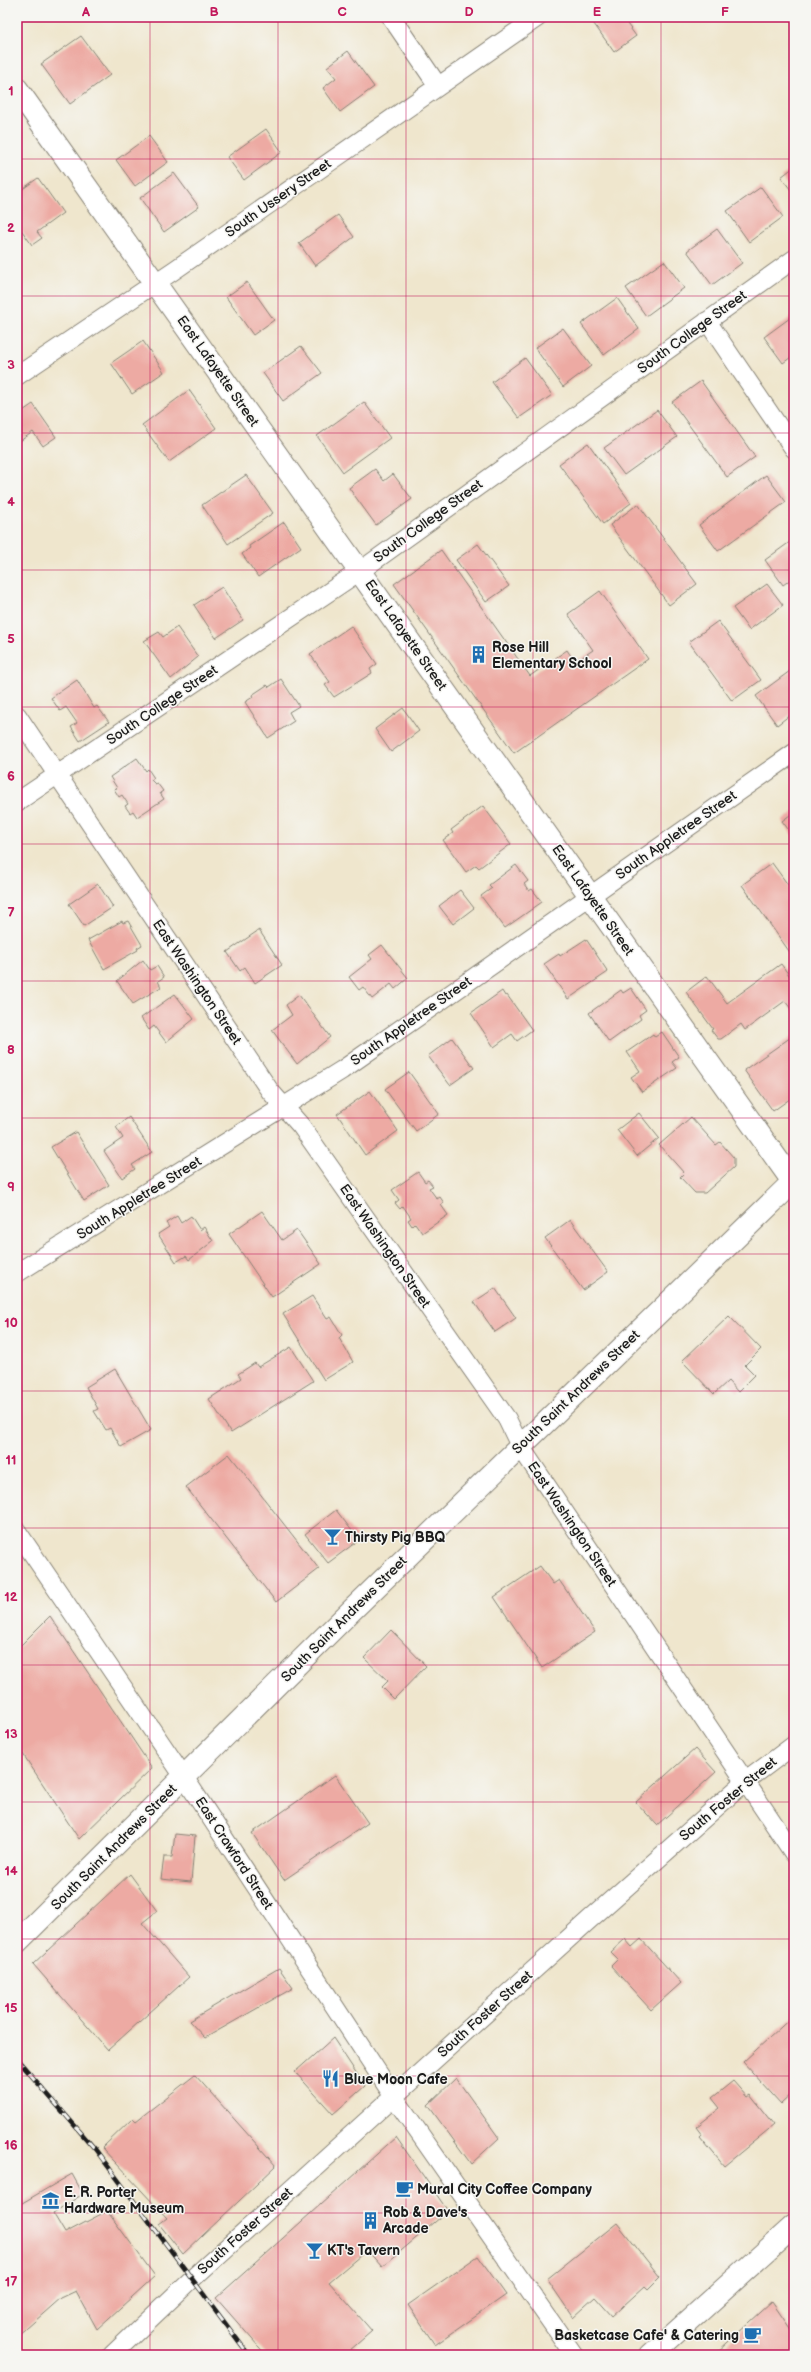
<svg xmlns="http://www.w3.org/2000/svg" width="811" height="2372" viewBox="0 0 811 2372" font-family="'Balsamiq Sans',sans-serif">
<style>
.building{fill:#edaaa3}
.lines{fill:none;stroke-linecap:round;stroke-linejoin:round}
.minor-casing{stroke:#868174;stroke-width:20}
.tertiary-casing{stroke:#868174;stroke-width:24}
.primary-casing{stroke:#868174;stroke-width:24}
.minor{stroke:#fff;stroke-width:18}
.tertiary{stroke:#fff;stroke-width:22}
.primary{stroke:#fff;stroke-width:22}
.rail-casing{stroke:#1c1c1c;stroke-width:4.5}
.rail{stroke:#f6f6f2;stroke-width:3;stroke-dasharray:9;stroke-linecap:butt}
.grid{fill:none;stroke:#c2185b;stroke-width:1;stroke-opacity:0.55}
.labels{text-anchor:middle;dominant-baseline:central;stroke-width:3;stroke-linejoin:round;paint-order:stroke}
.street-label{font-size:14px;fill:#1c1c1c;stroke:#f6f6f2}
.poi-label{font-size:14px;font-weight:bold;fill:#1c1c1c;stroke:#f6f6f2;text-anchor:start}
.neatline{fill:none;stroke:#c2185b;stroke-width:1.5}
.grid-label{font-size:13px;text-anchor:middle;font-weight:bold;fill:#c2185b}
</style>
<rect width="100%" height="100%" fill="#f6f6f2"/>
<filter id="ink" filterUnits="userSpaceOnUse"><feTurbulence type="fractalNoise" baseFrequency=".025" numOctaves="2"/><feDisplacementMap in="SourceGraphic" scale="8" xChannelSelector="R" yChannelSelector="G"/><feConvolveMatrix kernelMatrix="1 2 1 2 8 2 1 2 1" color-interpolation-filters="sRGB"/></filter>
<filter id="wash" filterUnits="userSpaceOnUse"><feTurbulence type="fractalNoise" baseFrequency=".012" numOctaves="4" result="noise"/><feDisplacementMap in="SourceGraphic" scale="16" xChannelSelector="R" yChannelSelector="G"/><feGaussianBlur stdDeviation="0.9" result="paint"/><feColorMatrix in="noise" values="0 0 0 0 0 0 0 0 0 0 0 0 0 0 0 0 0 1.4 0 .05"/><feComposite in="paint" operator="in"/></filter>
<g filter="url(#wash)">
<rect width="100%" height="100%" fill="#efe6cd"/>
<g id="blocks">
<!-- building -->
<path class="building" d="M 589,17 L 622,17 L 636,36 L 614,52 Z
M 81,36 L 110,75 L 70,104 L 41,64 Z
M 348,51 L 374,87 L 340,112 L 323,88 L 336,78 L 327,67 Z
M 266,129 L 282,152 L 244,180 L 227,157 Z
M 149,136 L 168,162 L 135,186 L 116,160 Z
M 794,167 L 794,194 L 781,177 Z
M 174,173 L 199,207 L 164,232 L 140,198 Z
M 38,178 L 63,213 L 37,232 L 42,238 L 32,245 L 17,224 L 17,193 Z
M 761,187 L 783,217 L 749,242 L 727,211 Z
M 338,215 L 354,237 L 315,266 L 299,243 Z
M 717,229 L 742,263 L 712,285 L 687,251 Z
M 664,261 L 684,288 L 646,316 L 626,288 Z
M 247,282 L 274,320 L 253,335 L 226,297 Z
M 617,298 L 639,329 L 604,355 L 581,324 Z
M 794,315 L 794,355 L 783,363 L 764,337 Z
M 563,328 L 591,366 L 563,387 L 535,348 Z
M 143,341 L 164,372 L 132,394 L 111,363 Z
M 301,346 L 322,373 L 283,401 L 263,373 Z
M 525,358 L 552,395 L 519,418 L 492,382 Z
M 701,381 L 755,457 L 727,477 L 672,402 Z
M 189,390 L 216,428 L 169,462 L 142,425 Z
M 364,402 L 390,438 L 343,472 L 317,436 Z
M 33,404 L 56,437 L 43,446 L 33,432 L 20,441 L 17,437 L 17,415 Z
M 657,410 L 677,437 L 624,475 L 604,448 Z
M 588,443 L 631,503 L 603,524 L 559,464 Z
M 375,469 L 384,481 L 393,474 L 412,499 L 376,525 L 349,488 Z
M 246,475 L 273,513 L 228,544 L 202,505 Z
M 766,475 L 786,502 L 718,551 L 699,525 Z
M 638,504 L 697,584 L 669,605 L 610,525 Z
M 284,522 L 301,547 L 258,577 L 242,554 L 250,548 L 249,546 Z
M 794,539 L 794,577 L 783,585 L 765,560 Z
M 478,544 L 509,586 L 486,602 L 456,560 Z
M 441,550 L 530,676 L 567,650 L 575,662 L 593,650 L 568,614 L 600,591 L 648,659 L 514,753 L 394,584 Z
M 767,584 L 783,605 L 749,630 L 733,608 Z
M 222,587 L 243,620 L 216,638 L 194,605 Z
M 718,621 L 761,680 L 732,701 L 689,642 Z
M 351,626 L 377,664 L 370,669 L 372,673 L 334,697 L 325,685 L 330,682 L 310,654 Z
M 177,627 L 198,657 L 171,679 L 144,641 L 159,632 L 163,637 Z
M 794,668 L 794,712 L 777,725 L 756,696 Z
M 281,679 L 299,706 L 289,712 L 294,721 L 268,738 L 245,702 L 253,697 L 252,695 L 267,685 L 269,687 Z
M 77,680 L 94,708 L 97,706 L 109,722 L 80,741 L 71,727 L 77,723 L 66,707 L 60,711 L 51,698 Z
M 403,708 L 419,731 L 391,752 L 375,729 Z
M 137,758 L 146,771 L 148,769 L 154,778 L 151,780 L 155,784 L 157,783 L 163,791 L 160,793 L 164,799 L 137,817 L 133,811 L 130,813 L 125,806 L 128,804 L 122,795 L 119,797 L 114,789 L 117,788 L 110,777 Z
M 483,806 L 511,844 L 479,868 L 476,865 L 466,872 L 443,840 L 453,833 L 451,830 Z
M 794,812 L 794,837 L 782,821 Z
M 772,863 L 794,893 L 794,958 L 742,885 Z
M 516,865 L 528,881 L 524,884 L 529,891 L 532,889 L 542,902 L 505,928 L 481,896 L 492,888 L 489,885 Z
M 98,884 L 113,907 L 84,926 L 69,904 Z
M 460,890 L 474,908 L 453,924 L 439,906 Z
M 122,921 L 123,923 L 128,921 L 142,945 L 137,948 L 138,950 L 104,969 L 88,940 Z
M 259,930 L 282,965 L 255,983 L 245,967 L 240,971 L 227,952 Z
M 586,939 L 608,972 L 568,999 L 544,964 L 559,954 L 560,956 Z
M 382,945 L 408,978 L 395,989 L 391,984 L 372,999 L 363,987 L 359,990 L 349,977 L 372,959 L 369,955 Z
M 143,960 L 150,970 L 157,966 L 164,977 L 158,981 L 161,987 L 133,1004 L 117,981 Z
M 781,964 L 794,982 L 794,1013 L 785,1001 L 745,1030 L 741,1024 L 721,1039 L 718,1039 L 711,1030 L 713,1029 L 686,992 L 707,976 L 727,1003 Z
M 631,988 L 646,1010 L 639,1015 L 641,1019 L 609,1042 L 589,1013 L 621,990 L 623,993 Z
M 502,991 L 505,996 L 507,995 L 532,1030 L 517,1041 L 512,1034 L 494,1047 L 471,1013 Z
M 175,994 L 194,1019 L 166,1042 L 154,1026 L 149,1030 L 141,1018 Z
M 299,995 L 330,1037 L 297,1064 L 272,1030 L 292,1015 L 286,1005 Z
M 662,1032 L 679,1057 L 672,1062 L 677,1068 L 642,1092 L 631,1077 L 640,1071 L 627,1052 L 653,1034 L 655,1037 Z
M 794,1035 L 794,1096 L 773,1111 L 744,1070 Z
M 452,1038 L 474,1068 L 450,1085 L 428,1056 Z
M 409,1072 L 439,1114 L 416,1131 L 385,1089 Z
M 370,1091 L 398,1131 L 365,1155 L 337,1114 Z
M 639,1113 L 659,1138 L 637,1156 L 617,1130 Z
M 129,1117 L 152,1152 L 132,1165 L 135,1169 L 122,1178 L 104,1151 L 123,1138 L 116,1127 Z
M 691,1117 L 716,1145 L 720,1142 L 734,1158 L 734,1167 L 705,1193 L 695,1193 L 680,1177 L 684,1173 L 659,1145 Z
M 76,1132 L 109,1185 L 84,1201 L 51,1147 Z
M 418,1172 L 425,1182 L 428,1180 L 433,1186 L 429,1188 L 437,1199 L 440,1197 L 444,1203 L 441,1205 L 448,1215 L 422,1233 L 415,1223 L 412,1226 L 408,1220 L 411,1218 L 403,1206 L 400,1209 L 395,1203 L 399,1200 L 392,1190 Z
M 262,1211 L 282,1240 L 297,1230 L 321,1264 L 272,1297 L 229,1234 Z
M 177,1216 L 181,1223 L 191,1216 L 200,1230 L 204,1227 L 213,1241 L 189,1260 L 186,1256 L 176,1262 L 158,1234 L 169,1227 L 166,1223 Z
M 570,1220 L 608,1272 L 583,1290 L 545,1238 Z
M 495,1288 L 516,1318 L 495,1332 L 474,1302 Z
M 312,1296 L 327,1319 L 331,1317 L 342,1335 L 339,1338 L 353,1362 L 324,1380 L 283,1314 Z
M 729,1316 L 761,1349 L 745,1365 L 755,1375 L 738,1392 L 728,1381 L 714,1394 L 682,1361 Z
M 291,1347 L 313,1381 L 231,1433 L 209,1399 L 241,1378 L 238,1374 L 255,1363 L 258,1367 Z
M 115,1369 L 151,1430 L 121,1447 L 110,1428 L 106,1430 L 94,1411 L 98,1409 L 86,1387 Z
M 229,1454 L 319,1569 L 276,1602 L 186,1487 Z
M 336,1510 L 359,1540 L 328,1563 L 305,1534 Z
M 540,1566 L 553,1584 L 559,1580 L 595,1632 L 542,1668 L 494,1597 Z
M 50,1616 L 152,1768 L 79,1839 L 17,1745 L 17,1649 Z
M 391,1630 L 426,1666 L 394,1699 L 382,1687 L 388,1681 L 364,1658 Z
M 695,1749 L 716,1772 L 657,1825 L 636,1802 Z
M 335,1775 L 368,1823 L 284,1880 L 252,1833 Z
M 175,1834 L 195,1836 L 191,1882 L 161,1879 L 164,1857 L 172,1857 Z
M 130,1874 L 157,1911 L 142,1923 L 189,1977 L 108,2050 L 33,1964 Z
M 625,1939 L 632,1947 L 641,1939 L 681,1983 L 651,2010 L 611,1966 L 618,1959 L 611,1952 Z
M 279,1968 L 293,1988 L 205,2038 L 189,2021 Z
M 794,2015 L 794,2092 L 781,2104 L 743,2062 Z
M 333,2038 L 365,2086 L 333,2114 L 295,2072 Z
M 195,2075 L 276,2166 L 183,2254 L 159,2224 L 167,2218 L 102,2148 L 133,2118 L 136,2121 Z
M 456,2078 L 499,2138 L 471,2164 L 428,2105 Z
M 733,2081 L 747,2097 L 750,2095 L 774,2125 L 724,2166 L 700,2137 L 702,2135 L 696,2127 L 720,2108 L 712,2098 Z
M 396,2137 L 448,2211 L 382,2267 L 367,2250 L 329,2282 L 372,2331 L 349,2351 L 353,2355 L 266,2355 L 216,2298 Z
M 72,2174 L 83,2194 L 53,2213 L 65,2233 L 107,2211 L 155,2276 L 97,2329 L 76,2291 L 61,2298 L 17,2337 L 17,2206 Z
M 617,2223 L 660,2277 L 648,2289 L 645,2286 L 612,2316 L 595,2297 L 573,2317 L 547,2279 Z
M 478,2256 L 506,2295 L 435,2345 L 408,2305 Z
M 772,2302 L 794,2334 L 794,2355 L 717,2355 L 716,2353 Z"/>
</g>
</g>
<g filter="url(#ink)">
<use href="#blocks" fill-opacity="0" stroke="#868174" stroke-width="1"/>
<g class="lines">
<defs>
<path id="minor" d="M 391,17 L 438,86
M 707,321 L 794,449
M 17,376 L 176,269 L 538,17
M 17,715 L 270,1091 L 301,1126 L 507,1419 L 520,1446 L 794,1854
M 17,802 L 360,571 L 794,259
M 17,1273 L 342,1070 L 794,753
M 17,1531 L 184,1777 L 394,2097 L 574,2355
M 112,2355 L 193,2278 L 589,1920 L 746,1781 L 794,1745"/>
<path id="tertiary" d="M 17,89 L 794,1183
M 17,1942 L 351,1611 L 794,1181"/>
<path id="primary" d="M 651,2355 L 794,2226"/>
</defs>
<!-- minor casing -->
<use href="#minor" class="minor-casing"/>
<!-- tertiary casing -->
<use href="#tertiary" class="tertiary-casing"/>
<!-- primary casing -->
<use href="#primary" class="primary-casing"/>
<!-- minor -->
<use href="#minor" class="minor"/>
<!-- tertiary -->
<use href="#tertiary" class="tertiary"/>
<!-- primary -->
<use href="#primary" class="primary"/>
<defs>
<path id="rail" d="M 17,2059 L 95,2149 L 249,2355"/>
</defs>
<!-- rail casing -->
<use href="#rail" class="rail-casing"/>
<!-- rail -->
<use href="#rail" class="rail"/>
</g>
</g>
<!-- grid -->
<path class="grid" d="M 150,17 L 150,2355M 278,17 L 278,2355M 406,17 L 406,2355M 533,17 L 533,2355M 661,17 L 661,2355M 17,159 L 794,159M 17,296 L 794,296M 17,433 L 794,433M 17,570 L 794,570M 17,707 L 794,707M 17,844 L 794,844M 17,981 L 794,981M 17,1118 L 794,1118M 17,1254 L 794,1254M 17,1391 L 794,1391M 17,1528 L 794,1528M 17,1665 L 794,1665M 17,1802 L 794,1802M 17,1939 L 794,1939M 17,2076 L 794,2076M 17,2213 L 794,2213"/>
<!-- icons -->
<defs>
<symbol id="building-bare" viewBox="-9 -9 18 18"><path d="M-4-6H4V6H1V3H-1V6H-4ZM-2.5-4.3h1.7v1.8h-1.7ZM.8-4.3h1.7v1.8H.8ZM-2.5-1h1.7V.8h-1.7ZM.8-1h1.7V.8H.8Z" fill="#1f6fb2" stroke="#f6f6f2" stroke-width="2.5" paint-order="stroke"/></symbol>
<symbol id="bar-bare" viewBox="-9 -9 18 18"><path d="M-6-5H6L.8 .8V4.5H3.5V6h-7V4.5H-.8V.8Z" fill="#1f6fb2" stroke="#f6f6f2" stroke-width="2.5" paint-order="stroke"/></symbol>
<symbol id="restaurant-bare" viewBox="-9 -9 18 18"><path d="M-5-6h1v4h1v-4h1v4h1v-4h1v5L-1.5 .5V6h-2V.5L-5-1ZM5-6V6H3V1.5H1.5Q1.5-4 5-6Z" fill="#1f6fb2" stroke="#f6f6f2" stroke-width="2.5" paint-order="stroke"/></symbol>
<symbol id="cafe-bare" viewBox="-9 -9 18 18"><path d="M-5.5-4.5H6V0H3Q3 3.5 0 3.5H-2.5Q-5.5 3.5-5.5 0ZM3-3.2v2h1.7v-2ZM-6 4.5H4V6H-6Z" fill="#1f6fb2" stroke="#f6f6f2" stroke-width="2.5" paint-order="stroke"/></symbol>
<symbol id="museum-bare" viewBox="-9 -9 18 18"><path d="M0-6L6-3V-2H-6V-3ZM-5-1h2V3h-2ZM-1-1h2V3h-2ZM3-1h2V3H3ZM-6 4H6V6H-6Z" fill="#1f6fb2" stroke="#f6f6f2" stroke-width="2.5" paint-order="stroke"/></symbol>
</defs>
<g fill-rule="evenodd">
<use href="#building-bare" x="466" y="642" width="25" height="25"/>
<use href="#bar-bare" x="320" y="1524" width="25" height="25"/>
<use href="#restaurant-bare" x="318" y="2066" width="25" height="25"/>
<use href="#cafe-bare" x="392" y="2176" width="25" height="25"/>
<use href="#museum-bare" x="38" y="2188" width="25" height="25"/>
<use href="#building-bare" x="358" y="2208" width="25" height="25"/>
<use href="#bar-bare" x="302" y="2238" width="25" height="25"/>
<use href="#cafe-bare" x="740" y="2322" width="25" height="25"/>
</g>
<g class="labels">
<!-- street labels -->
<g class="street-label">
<text transform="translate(278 198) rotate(-35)">South Ussery Street</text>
<text transform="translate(692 332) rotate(-36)">South College Street</text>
<text transform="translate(218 371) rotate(55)">East Lafayette Street</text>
<text transform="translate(428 521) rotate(-36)">South College Street</text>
<text transform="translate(406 635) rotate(55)">East Lafayette Street</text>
<text transform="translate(162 705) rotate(-34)">South College Street</text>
<text transform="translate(676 835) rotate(-35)">South Appletree Street</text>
<text transform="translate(593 900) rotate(55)">East Lafayette Street</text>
<text transform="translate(197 982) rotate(56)">East Washington Street</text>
<text transform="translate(411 1021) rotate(-35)">South Appletree Street</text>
<text transform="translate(139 1198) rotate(-32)">South Appletree Street</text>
<text transform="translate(385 1246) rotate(55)">East Washington Street</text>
<text transform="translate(576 1392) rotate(-44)">South Saint Andrews Street</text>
<text transform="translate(572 1524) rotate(56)">East Washington Street</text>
<text transform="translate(344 1619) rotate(-45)">South Saint Andrews Street</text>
<text transform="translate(728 1799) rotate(-40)">South Foster Street</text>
<text transform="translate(114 1847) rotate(-45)">South Saint Andrews Street</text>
<text transform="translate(234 1853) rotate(57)">East Crawford Street</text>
<text transform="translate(485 2014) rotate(-42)">South Foster Street</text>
<text transform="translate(245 2231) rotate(-42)">South Foster Street</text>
</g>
<!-- poi labels -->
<g class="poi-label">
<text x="492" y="647">Rose Hill<tspan x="492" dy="16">Elementary School</tspan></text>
<text x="345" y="1537">Thirsty Pig BBQ</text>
<text x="344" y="2079">Blue Moon Cafe</text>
<text x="417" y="2189">Mural City Coffee Company</text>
<text x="64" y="2192">E. R. Porter<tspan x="64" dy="16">Hardware Museum</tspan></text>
<text x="383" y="2212">Rob &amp; Dave's<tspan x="383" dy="16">Arcade</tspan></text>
<text x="327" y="2250">KT's Tavern</text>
<text x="739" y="2335" text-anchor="end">Basketcase Cafe' &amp; Catering</text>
</g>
</g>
<!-- margin -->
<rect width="811" height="2372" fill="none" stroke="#f6f6f2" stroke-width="44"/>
<rect x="22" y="22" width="767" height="2328" class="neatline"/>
<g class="grid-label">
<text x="86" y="16">A</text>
<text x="214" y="16">B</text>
<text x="342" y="16">C</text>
<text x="469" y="16">D</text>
<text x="597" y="16">E</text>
<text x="725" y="16">F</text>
<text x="11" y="95">1</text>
<text x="11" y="232">2</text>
<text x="11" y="369">3</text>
<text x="11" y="506">4</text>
<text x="11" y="643">5</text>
<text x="11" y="780">6</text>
<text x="11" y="917">7</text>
<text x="11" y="1054">8</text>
<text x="11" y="1191">9</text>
<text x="11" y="1327">10</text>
<text x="11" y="1464">11</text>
<text x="11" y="1601">12</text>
<text x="11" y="1738">13</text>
<text x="11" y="1875">14</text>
<text x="11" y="2012">15</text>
<text x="11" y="2149">16</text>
<text x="11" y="2286">17</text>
</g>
</svg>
